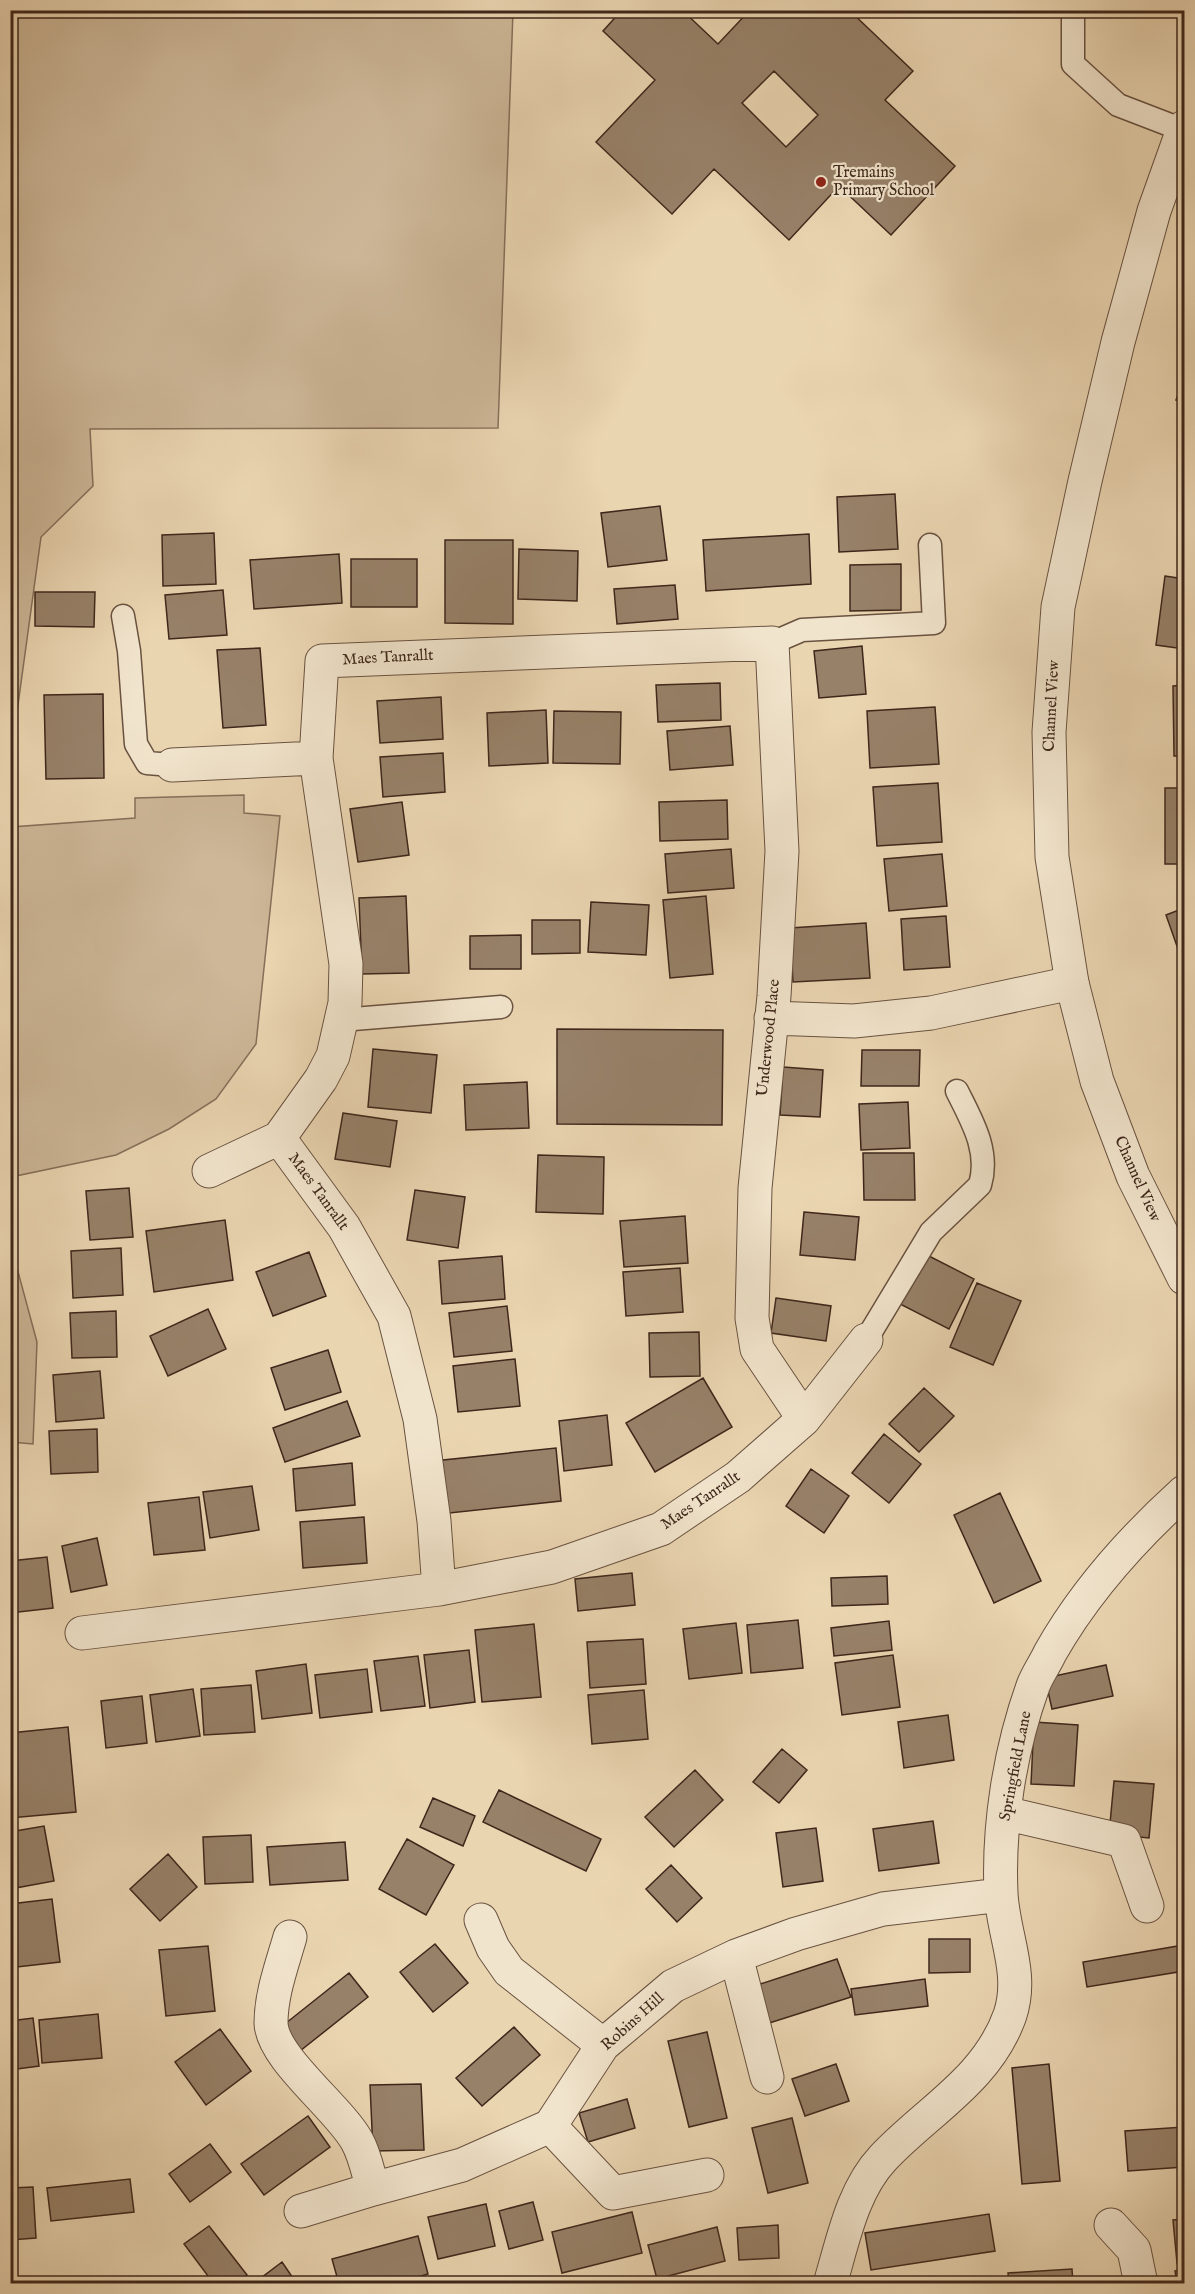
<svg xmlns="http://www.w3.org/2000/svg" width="1195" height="2294" viewBox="0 0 1195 2294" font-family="'IM FELL English',serif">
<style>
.green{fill:#cdb798;stroke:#866f5a;stroke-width:1.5}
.building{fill:#978169;stroke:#3e271b;stroke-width:1.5;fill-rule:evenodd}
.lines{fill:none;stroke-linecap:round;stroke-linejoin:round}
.service-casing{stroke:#695240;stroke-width:25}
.minor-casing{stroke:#695240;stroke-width:35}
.tertiary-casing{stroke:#695240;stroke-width:35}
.service{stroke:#f1e4cc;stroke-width:22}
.minor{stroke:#f1e4cc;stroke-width:33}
.tertiary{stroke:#f1e4cc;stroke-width:33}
.poi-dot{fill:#8f2418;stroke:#f1e4cc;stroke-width:2}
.labels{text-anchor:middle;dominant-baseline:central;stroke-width:4.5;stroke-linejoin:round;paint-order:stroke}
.poi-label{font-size:16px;fill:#3e271b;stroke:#f1e4cc;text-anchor:start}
.street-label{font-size:16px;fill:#3e271b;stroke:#f1e4cc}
</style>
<rect width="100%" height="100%" fill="#ead5b1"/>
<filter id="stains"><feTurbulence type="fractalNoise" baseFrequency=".00333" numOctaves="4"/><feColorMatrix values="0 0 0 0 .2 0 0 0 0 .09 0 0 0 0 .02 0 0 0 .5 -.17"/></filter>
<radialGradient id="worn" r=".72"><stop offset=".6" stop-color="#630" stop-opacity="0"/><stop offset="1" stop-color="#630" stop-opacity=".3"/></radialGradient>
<!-- green -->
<path class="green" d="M 11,10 L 513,11 L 498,428 L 90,429 L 93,486 L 41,537 L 11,756 Z
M 244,795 L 244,813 L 280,816 L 256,1044 L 216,1099 L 169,1129 L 116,1155 L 11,1177 L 11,827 L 135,818 L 135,798 Z
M 10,1242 L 37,1342 L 33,1444 L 11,1442 Z"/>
<!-- building -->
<path class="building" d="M 622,10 L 682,10 L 718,44 L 750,10 L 849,10 L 913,71 L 885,100 L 955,166 L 891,235 L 839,186 L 789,240 L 714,169 L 672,214 L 596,142 L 655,80 L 603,31 ZM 774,71 L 818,115 L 786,147 L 742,103 Z
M 1184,379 L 1184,403 L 1176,400 Z
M 895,494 L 898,549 L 839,552 L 837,497 Z
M 660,506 L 667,560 L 608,567 L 601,513 Z
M 214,533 L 216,584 L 163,586 L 162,535 Z
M 809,534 L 811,584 L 706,591 L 703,540 Z
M 445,540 L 513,540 L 513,624 L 445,623 Z
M 519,549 L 578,551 L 577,601 L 518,599 Z
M 339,554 L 342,603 L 254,609 L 250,560 Z
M 351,559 L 417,559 L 417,607 L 351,607 Z
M 901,564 L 901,610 L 850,611 L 850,565 Z
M 1165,576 L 1184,579 L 1184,649 L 1156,645 Z
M 675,585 L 678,619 L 617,624 L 614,589 Z
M 223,590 L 227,635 L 169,639 L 165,595 Z
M 35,592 L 95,592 L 94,627 L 35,626 Z
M 862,646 L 866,694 L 819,698 L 814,651 Z
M 260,648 L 266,725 L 223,728 L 217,650 Z
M 720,683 L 721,720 L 658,722 L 656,685 Z
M 1184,685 L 1184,756 L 1174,756 L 1173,686 Z
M 103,694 L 104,778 L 46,779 L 44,695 Z
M 441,697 L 443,739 L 380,743 L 377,701 Z
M 935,707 L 939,764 L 870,768 L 867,711 Z
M 546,710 L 548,763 L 489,766 L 487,713 Z
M 554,711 L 621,712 L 620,764 L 553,763 Z
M 730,726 L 733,765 L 670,770 L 667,731 Z
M 443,753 L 445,792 L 383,797 L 380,757 Z
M 938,783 L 942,842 L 877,846 L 873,787 Z
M 1165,788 L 1184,788 L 1184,864 L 1165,864 Z
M 727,800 L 728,839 L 660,841 L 659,802 Z
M 402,802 L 409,855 L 358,862 L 350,809 Z
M 731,849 L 734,888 L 668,893 L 665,854 Z
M 942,854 L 947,906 L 889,911 L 884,859 Z
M 406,896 L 409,973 L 362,974 L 359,898 Z
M 706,896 L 713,974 L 670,978 L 663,900 Z
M 591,902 L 649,905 L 646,955 L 588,952 Z
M 1184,908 L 1184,966 L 1166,915 Z
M 946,916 L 950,967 L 904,970 L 901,919 Z
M 532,920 L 580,920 L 580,953 L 532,954 Z
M 866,923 L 870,978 L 793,982 L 790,928 Z
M 521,935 L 521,969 L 470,969 L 470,936 Z
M 557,1029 L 723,1030 L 722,1125 L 557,1124 Z
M 373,1049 L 437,1055 L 431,1113 L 368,1107 Z
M 862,1050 L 920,1050 L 919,1086 L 861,1086 Z
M 783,1067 L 823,1070 L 820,1117 L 780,1115 Z
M 527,1082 L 529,1128 L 466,1130 L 464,1085 Z
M 908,1102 L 910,1148 L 861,1150 L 859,1104 Z
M 343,1113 L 397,1121 L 390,1167 L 335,1159 Z
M 863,1153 L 914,1153 L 915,1200 L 864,1200 Z
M 538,1155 L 604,1157 L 603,1214 L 536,1212 Z
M 129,1188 L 133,1237 L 90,1240 L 86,1191 Z
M 415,1190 L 465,1197 L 458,1248 L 407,1240 Z
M 804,1212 L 859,1217 L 855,1260 L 800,1255 Z
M 685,1216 L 688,1263 L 624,1267 L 620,1221 Z
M 225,1220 L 233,1280 L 154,1292 L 146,1231 Z
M 121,1248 L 123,1295 L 73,1298 L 71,1251 Z
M 309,1252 L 326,1296 L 273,1316 L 256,1272 Z
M 925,1254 L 974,1279 L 949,1329 L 900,1304 Z
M 502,1256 L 505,1299 L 442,1304 L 439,1261 Z
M 680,1268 L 683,1312 L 626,1316 L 623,1272 Z
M 977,1283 L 1021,1301 L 993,1365 L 950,1347 Z
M 776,1298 L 831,1306 L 826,1341 L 771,1333 Z
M 507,1306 L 512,1351 L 454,1357 L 449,1313 Z
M 208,1309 L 226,1349 L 168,1376 L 150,1336 Z
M 116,1311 L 117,1357 L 72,1358 L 70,1313 Z
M 699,1332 L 700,1376 L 650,1377 L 649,1333 Z
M 328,1350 L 341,1392 L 285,1410 L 271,1368 Z
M 515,1359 L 520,1406 L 458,1412 L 453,1366 Z
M 100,1371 L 104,1418 L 56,1422 L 53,1375 Z
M 703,1378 L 732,1427 L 655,1472 L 626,1423 Z
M 924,1388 L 954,1416 L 919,1452 L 889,1424 Z
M 347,1401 L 360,1436 L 285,1462 L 273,1428 Z
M 607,1415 L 612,1465 L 564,1471 L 559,1421 Z
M 97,1429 L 98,1472 L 51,1474 L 49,1431 Z
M 884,1434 L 921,1464 L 889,1503 L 852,1473 Z
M 556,1448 L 561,1501 L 440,1514 L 434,1461 Z
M 352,1463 L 355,1505 L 296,1511 L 293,1469 Z
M 811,1469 L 849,1496 L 824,1533 L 786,1506 Z
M 252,1486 L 259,1530 L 210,1538 L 203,1492 Z
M 1000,1493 L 1041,1581 L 994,1603 L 954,1515 Z
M 199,1497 L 205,1550 L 154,1555 L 148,1503 Z
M 364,1517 L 367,1563 L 303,1568 L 300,1522 Z
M 97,1538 L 107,1585 L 71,1592 L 62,1546 Z
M 47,1557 L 53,1608 L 10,1613 L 10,1561 Z
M 632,1573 L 635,1605 L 578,1611 L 575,1579 Z
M 887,1576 L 888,1604 L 832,1606 L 831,1578 Z
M 798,1620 L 803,1668 L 751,1673 L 747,1625 Z
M 889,1621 L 892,1650 L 834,1656 L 831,1628 Z
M 736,1623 L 742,1673 L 689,1679 L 683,1629 Z
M 534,1624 L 541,1697 L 482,1702 L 475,1630 Z
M 643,1639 L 646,1684 L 590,1688 L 587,1642 Z
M 469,1650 L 475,1702 L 430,1708 L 424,1655 Z
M 893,1655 L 900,1707 L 842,1715 L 835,1663 Z
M 418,1656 L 425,1706 L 381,1711 L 374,1661 Z
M 306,1664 L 312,1713 L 262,1719 L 256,1671 Z
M 1106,1665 L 1113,1696 L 1052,1709 L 1045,1678 Z
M 367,1669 L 372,1712 L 320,1718 L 315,1675 Z
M 251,1685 L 255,1732 L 204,1735 L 201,1689 Z
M 193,1689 L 200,1736 L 156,1742 L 150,1695 Z
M 644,1690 L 648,1739 L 592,1744 L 588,1695 Z
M 142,1696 L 147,1743 L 106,1748 L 101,1701 Z
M 948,1715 L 954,1760 L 904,1768 L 898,1722 Z
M 1034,1722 L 1078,1725 L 1074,1786 L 1031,1784 Z
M 68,1727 L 76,1812 L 10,1818 L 10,1733 Z
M 782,1749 L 807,1770 L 779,1803 L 753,1782 Z
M 695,1770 L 723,1800 L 674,1847 L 645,1817 Z
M 1114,1781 L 1154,1784 L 1149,1838 L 1109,1834 Z
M 499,1790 L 601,1839 L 586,1871 L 483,1822 Z
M 433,1798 L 475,1816 L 463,1846 L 420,1827 Z
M 933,1821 L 939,1863 L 879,1871 L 873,1829 Z
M 44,1826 L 54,1881 L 10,1889 L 10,1832 Z
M 816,1828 L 823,1881 L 783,1887 L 776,1833 Z
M 251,1835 L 253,1882 L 205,1884 L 203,1837 Z
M 407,1839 L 454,1865 L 426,1915 L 379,1889 Z
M 345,1842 L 348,1880 L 270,1885 L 267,1847 Z
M 168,1854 L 197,1887 L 160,1921 L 130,1889 Z
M 671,1865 L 702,1898 L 677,1922 L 646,1889 Z
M 52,1899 L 60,1962 L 17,1967 L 10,1904 Z
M 929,1939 L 970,1939 L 970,1972 L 929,1973 Z
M 435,1944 L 468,1983 L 433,2012 L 400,1972 Z
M 1184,1945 L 1184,1971 L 1087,1987 L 1083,1962 Z
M 208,1946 L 215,2011 L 166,2016 L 159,1950 Z
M 837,1959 L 851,1997 L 763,2025 L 751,1987 Z
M 349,1973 L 368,1997 L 300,2051 L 281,2027 Z
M 925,1979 L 928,2006 L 855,2015 L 851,1989 Z
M 98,2014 L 102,2058 L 42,2063 L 39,2020 Z
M 33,2018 L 39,2066 L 10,2070 L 10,2021 Z
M 514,2027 L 540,2055 L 482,2106 L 456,2078 Z
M 220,2029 L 251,2071 L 206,2105 L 175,2062 Z
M 707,2032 L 727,2118 L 689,2127 L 668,2041 Z
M 836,2064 L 849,2101 L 805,2116 L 792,2079 Z
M 1049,2064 L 1060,2181 L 1022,2184 L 1012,2068 Z
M 421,2084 L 424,2150 L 373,2151 L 370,2085 Z
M 627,2099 L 635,2128 L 588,2142 L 579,2113 Z
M 308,2116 L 330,2147 L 264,2195 L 241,2164 Z
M 792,2118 L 808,2183 L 768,2193 L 752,2128 Z
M 1184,2127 L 1184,2167 L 1128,2171 L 1125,2131 Z
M 210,2144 L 231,2172 L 190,2202 L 169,2174 Z
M 130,2179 L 134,2212 L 51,2221 L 47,2188 Z
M 33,2187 L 36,2238 L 10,2240 L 10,2188 Z
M 533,2202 L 543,2240 L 509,2249 L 499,2211 Z
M 486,2204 L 495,2246 L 438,2259 L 428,2217 Z
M 632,2212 L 642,2253 L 562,2273 L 552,2232 Z
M 989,2214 L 995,2251 L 871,2270 L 865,2233 Z
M 1184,2219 L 1184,2262 L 1177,2263 L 1173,2220 Z
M 778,2225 L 779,2258 L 739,2260 L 737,2228 Z
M 209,2226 L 247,2275 L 236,2284 L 214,2284 L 184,2244 Z
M 717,2227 L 725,2261 L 657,2279 L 648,2245 Z
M 418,2236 L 428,2274 L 394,2284 L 339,2284 L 332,2259 Z
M 282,2262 L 297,2284 L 253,2284 Z
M 1072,2269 L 1073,2284 L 1009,2284 L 1008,2273 Z
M 1184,2270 L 1184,2284 L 1177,2284 L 1175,2271 Z"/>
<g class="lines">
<defs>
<path id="service" d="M 1073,10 L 1073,64 L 1118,105 L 1183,130
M 123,616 L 129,651 L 136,744 L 147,763 L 172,765
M 772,643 L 802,630 L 934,623 L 930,545
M 341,1020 L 501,1007
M 866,1340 L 931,1232 L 980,1185 C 990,1151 972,1121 957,1091"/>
<path id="minor" d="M 172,765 L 316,758
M 771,1018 L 854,1021 L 931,1013 L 1072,983
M 209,1171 L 279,1138
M 439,1589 L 434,1521 L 420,1419 L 394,1316 L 344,1227 L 279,1138 L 321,1079 L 333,1056 L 345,1003 L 346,964 L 316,758 L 322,661 L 772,643 L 782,851 L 774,996 L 755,1188 L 752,1318 L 757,1349 L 804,1419
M 82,1633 L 439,1589 L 552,1567 L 661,1529 L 738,1477 L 804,1419 L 866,1340
M 1004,1813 L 1124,1841 L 1147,1906
M 481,1920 L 493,1948 L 509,1971 L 603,2045
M 290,1937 C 282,1965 271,1994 271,2023 C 272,2058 339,2108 357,2141 C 365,2155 368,2173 373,2189
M 736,1956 L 767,2077
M 550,2126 L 613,2193 L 707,2175
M 301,2211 L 373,2189 L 462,2165 L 550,2126 L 603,2045 L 673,1986 L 736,1956 L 796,1934 L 883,1909 L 1001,1895
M 1111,2225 L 1134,2250 L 1141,2284
M 830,2284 C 843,2241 852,2191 883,2158 C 927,2111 987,2080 1010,2015 C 1024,1973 1003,1935 1001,1893 C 998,1825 1010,1750 1033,1686 C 1037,1675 1045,1664 1050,1653 C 1085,1591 1132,1539 1184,1492"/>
<path id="tertiary" d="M 1184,127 L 1154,211 L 1118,342 L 1085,481 L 1058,607 L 1049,732 L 1052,857 L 1072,983 L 1097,1081 L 1133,1176 L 1184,1278"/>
</defs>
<!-- service casing -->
<use href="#service" class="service-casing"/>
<!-- minor casing -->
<use href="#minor" class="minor-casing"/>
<!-- tertiary casing -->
<use href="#tertiary" class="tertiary-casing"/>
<!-- service -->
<use href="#service" class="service"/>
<!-- minor -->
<use href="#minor" class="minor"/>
<!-- tertiary -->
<use href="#tertiary" class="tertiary"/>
</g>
<!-- markers -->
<circle class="poi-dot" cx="821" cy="182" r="6"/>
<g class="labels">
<!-- poi labels -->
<g class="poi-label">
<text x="833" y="173">Tremains<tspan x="833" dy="18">Primary School</tspan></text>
</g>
<!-- street labels -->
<g class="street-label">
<text transform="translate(388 658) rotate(-3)">Maes Tanrallt</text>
<text transform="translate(1052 706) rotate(-87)">Channel View</text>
<text transform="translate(769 1038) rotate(-84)">Underwood Place</text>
<text transform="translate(1137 1179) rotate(66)">Channel View</text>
<text transform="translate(318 1192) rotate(54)">Maes Tanrallt</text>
<text transform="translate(701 1501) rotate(-34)">Maes Tanrallt</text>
<text transform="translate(1016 1766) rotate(-79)">Springfield Lane</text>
<text transform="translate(633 2022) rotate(-42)">Robins Hill</text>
</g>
</g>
<!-- margin -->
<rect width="1195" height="2294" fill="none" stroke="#ead5b1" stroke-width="36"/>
<rect x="12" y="12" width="1171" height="2270" fill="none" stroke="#3e271b" stroke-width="3"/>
<rect x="18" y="18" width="1159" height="2258" fill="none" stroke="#3e271b" stroke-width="1.5"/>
<rect width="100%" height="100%" filter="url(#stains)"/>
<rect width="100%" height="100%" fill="url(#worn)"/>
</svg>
